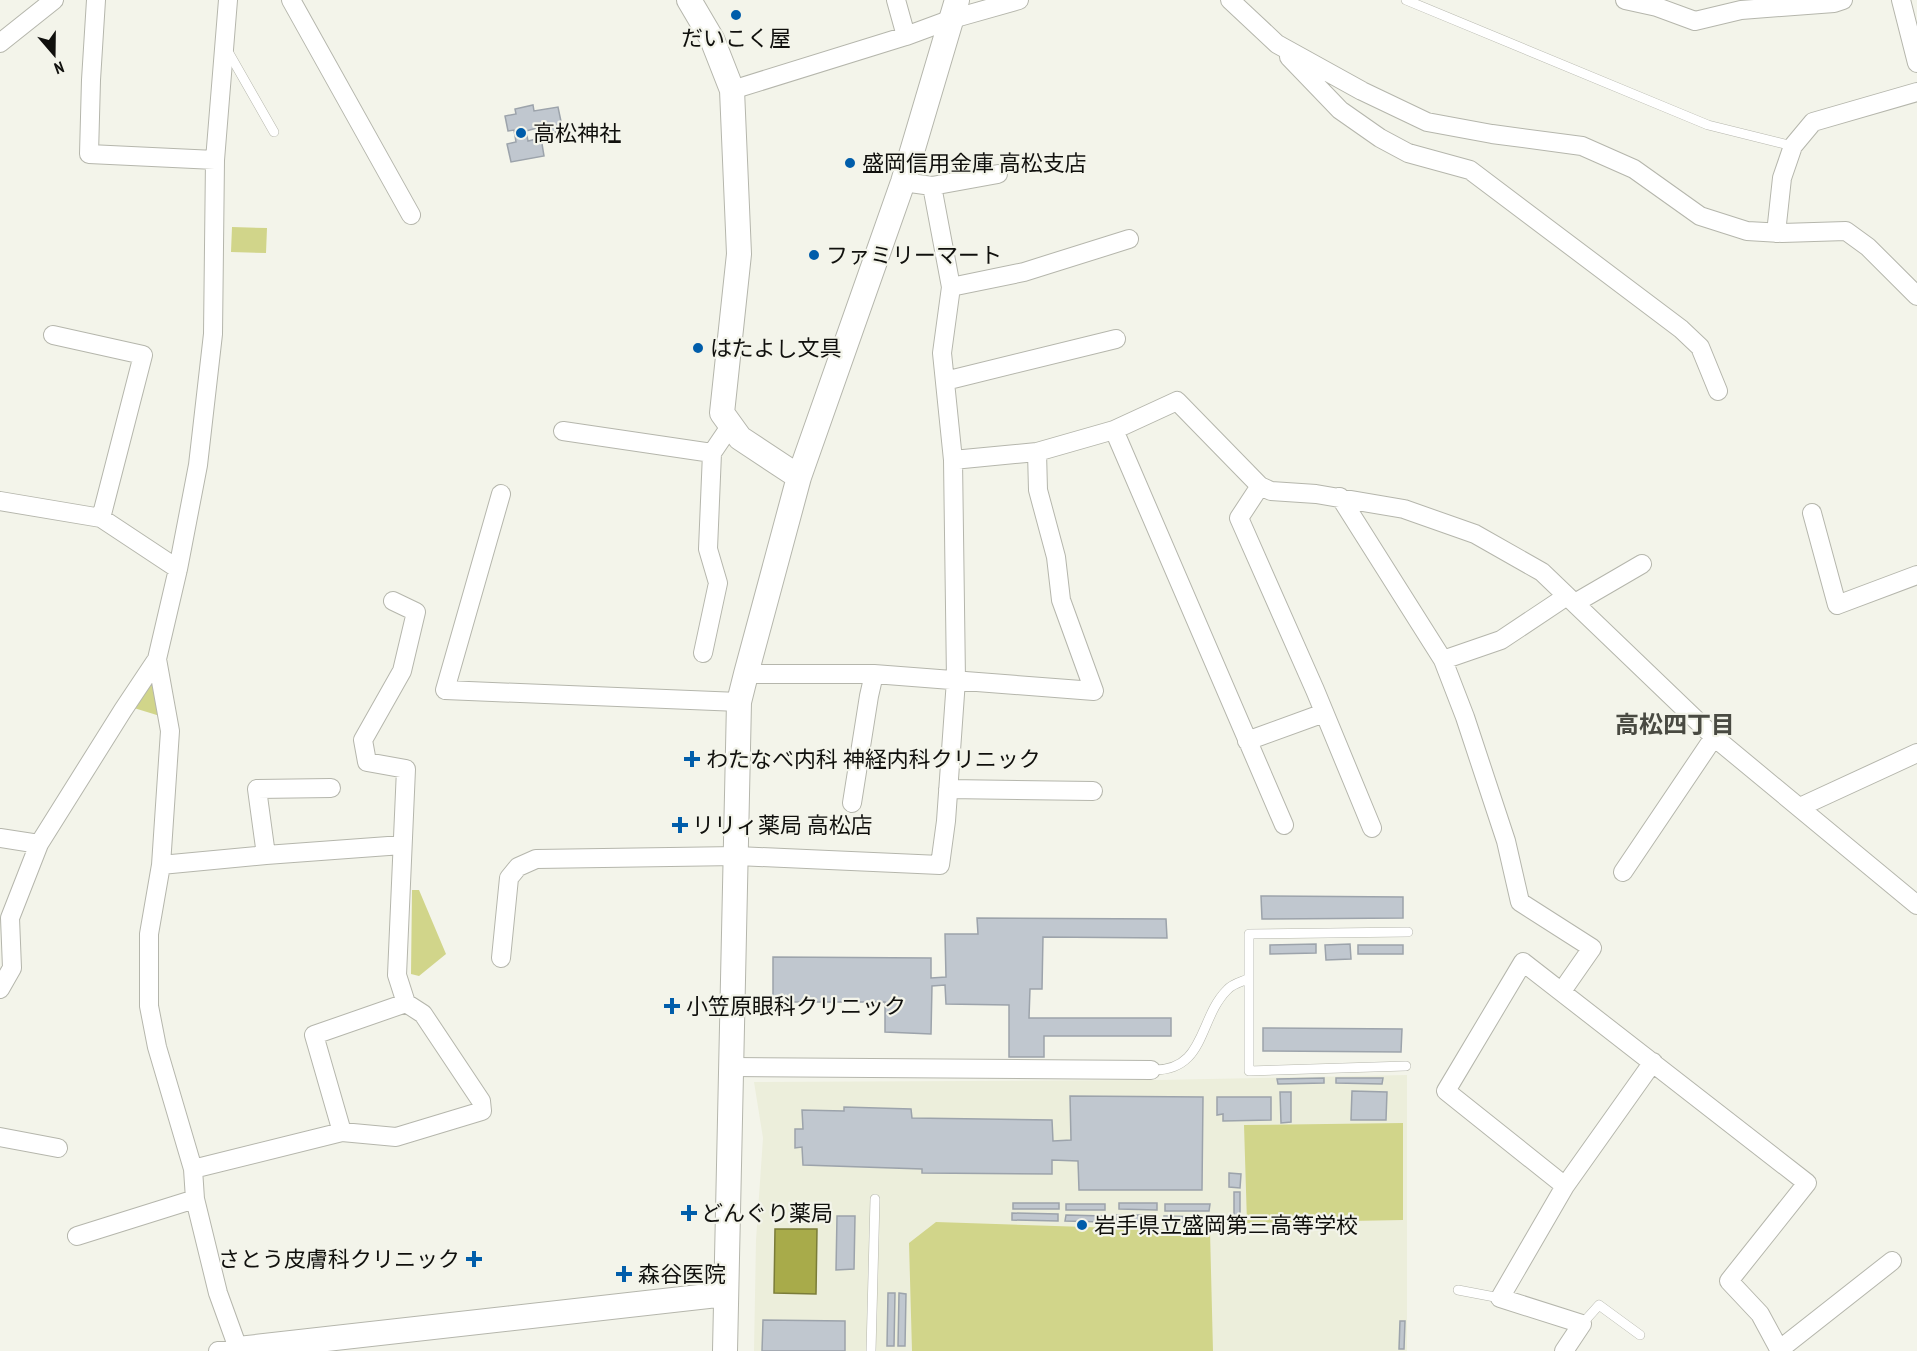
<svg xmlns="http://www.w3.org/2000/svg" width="1917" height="1351" viewBox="0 0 1917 1351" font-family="'PT Sans Narrow','Noto Sans JP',sans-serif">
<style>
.built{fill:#eceedb}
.green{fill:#d1d58a}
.water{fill:#a8ab4a;stroke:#7a7c38;stroke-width:1.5}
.building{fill:#c0c7cf;stroke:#9ca3ab;stroke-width:1.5}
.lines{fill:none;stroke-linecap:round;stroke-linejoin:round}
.lane-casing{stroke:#b5b6ac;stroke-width:10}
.street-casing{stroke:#b5b6ac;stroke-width:20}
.secondary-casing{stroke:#b5b6ac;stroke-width:26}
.lane{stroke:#fff;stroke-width:9}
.street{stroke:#fff;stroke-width:18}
.secondary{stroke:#fff;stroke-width:24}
.poi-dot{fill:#005daa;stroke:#f3f4ea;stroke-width:2}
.labels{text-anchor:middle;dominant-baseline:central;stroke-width:4.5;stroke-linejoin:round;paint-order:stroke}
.poi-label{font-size:22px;fill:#10100d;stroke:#f3f4ea;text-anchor:start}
.neighbourhood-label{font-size:24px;font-weight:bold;fill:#494a42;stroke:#f3f4ea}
</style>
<rect width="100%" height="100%" fill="#f3f4ea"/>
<!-- built -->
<path class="built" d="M 1407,1075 L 1407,1351 L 754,1351 L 756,1240 L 763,1138 L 754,1082 L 1157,1080 Z"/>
<!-- green -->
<path class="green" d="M 232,227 L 267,228 L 266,253 L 231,252 Z
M 152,682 L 160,716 L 134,708 Z
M 412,890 L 419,890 L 446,954 L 419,976 L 411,974 Z
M 1403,1123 L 1403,1220 L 1247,1223 L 1244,1125 Z
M 936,1222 L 1210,1231 L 1213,1351 L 912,1351 L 909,1243 Z"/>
<!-- water -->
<path class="water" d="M 775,1229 L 817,1229 L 816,1294 L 774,1293 Z"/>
<!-- building -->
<path class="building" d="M 533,105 L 534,111 L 558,107 L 563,131 L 538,136 L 537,128 L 526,131 L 528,141 L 541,138 L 544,156 L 511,162 L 507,144 L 516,142 L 514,130 L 508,131 L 505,116 L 516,114 L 515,109 Z
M 1261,896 L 1403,897 L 1403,918 L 1262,919 Z
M 977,918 L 1166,919 L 1167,938 L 1043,937 L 1042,989 L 1030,989 L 1029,1018 L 1171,1018 L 1171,1036 L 1044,1036 L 1044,1057 L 1009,1057 L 1009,1005 L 946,1004 L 945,985 L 932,986 L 931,1034 L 885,1032 L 885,1002 L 773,1002 L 773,957 L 931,958 L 931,978 L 946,977 L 945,934 L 978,934 Z
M 1316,944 L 1316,953 L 1270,954 L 1270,945 Z
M 1350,944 L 1351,959 L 1326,960 L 1325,945 Z
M 1358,945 L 1403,945 L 1403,954 L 1358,954 Z
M 1263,1028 L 1402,1029 L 1401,1052 L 1263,1051 Z
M 1324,1078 L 1324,1083 L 1278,1084 L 1277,1079 Z
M 1336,1078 L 1383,1078 L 1382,1084 L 1336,1083 Z
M 1352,1091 L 1387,1092 L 1386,1120 L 1351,1120 Z
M 1280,1092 L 1291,1092 L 1291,1122 L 1281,1123 Z
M 1070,1096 L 1203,1097 L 1202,1190 L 1079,1190 L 1078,1161 L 1052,1160 L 1052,1174 L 922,1173 L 922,1169 L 803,1165 L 802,1147 L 795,1148 L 795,1129 L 803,1129 L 802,1110 L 844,1111 L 844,1107 L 911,1109 L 912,1118 L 1052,1120 L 1053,1141 L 1071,1140 Z
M 1217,1097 L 1271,1097 L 1271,1120 L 1223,1121 L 1223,1114 L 1217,1115 Z
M 1229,1173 L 1241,1174 L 1240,1188 L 1229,1187 Z
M 1234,1192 L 1240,1192 L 1240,1222 L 1234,1222 Z
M 1013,1203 L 1059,1203 L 1059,1209 L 1013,1209 Z
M 1119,1203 L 1157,1203 L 1157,1210 L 1119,1209 Z
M 1066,1204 L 1105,1204 L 1105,1210 L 1066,1210 Z
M 1165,1204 L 1210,1204 L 1209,1211 L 1165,1211 Z
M 1012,1213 L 1058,1214 L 1058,1221 L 1012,1220 Z
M 1066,1215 L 1104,1216 L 1104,1222 L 1065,1221 Z
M 1117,1215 L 1157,1215 L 1156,1222 L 1117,1222 Z
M 837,1216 L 855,1216 L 854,1269 L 836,1270 Z
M 1164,1216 L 1209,1217 L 1209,1223 L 1164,1222 Z
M 888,1293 L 895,1293 L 894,1346 L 887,1346 Z
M 899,1293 L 906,1294 L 905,1346 L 898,1346 Z
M 763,1320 L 845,1321 L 845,1351 L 762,1351 Z
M 1400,1321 L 1405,1321 L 1404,1349 L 1399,1349 Z"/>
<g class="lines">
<defs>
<path id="lane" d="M 1406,0 L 1708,125 L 1793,146
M 226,48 L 274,132
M 1406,1066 L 1249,1071 L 1249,934 L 1408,932
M 1151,1070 C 1206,1072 1198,1019 1227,990 C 1232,984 1241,982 1248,979
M 1458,1290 L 1500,1298
M 1582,1324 L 1599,1305 L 1640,1335
M 871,1351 L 875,1199"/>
<path id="street" d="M 96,0 L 91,80 L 89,154 L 215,160
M 291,0 L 411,215
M 896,0 L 906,36
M 1230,0 L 1277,44 L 1362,91 L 1427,122 L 1492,134 L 1582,146 L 1634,169 L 1700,216 L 1747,231 L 1782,233 L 1846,231 L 1868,247 L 1917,296
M 1625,0 L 1657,7 L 1695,21 L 1741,10 L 1834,3 L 1843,0
M 1901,0 L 1917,63
M 0,43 L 54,0
M 1289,57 L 1340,110 L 1380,138 L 1408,153 L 1470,170 L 1681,329 L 1700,347 L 1718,391
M 732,90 L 906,36 L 952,19 L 1019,0
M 903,182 L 932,186 L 951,287 L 942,353 L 953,460 L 1037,452 L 1114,430 L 1177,401 L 1260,486 L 1271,491 L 1316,494 L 1404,509 L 1475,534 L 1542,572 L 1714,737 L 1917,905
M 932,186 L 998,174
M 1776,233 L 1782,178 L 1793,146 L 1813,122 L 1917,92
M 951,287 L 1024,272 L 1129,239
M 53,335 L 143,355 L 101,518
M 945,381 L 1116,339
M 1114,430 L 1284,825
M 563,431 L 712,453
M 1260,486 L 1239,518 L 1315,690 L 1372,828
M 501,494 L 445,690 L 739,702
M 1340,497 L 1443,660 L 1465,717 L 1506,841 L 1520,902 L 1592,948 L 1562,991
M 0,501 L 101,518 L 178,569
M 1812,513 L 1837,605 L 1917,575
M 1575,603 L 1642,564
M 703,653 L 718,583 L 708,549 L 712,453 L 731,425
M 157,659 L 170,731 L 161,865 L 149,934 L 149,1006 L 157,1047 L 193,1169 L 195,1199 L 218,1293 L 239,1351
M 1443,660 L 1501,640 L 1567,596
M 746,674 L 874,674 L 1094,691 L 1061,600 L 1056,557 L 1038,490 L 1037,452
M 1247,741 L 1324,713
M 948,789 L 1093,791
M 852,803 L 869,696 L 874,674
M 1800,807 L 1917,753
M 0,838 L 39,844
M 266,855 L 402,845
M 161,865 L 266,855 L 257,789 L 331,788
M 1623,872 L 1714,737
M 501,958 L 509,878 L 518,867 L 536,859 L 737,856 L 940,865 L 946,821 L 956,680 L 953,460
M 0,989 L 12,968 L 10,918 L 39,844 L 123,710 L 157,659 L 178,569 L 198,465 L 213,334 L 215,160 L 228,0
M 732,1067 L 1151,1070
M 342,1132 L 314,1035 L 406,1003
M 0,1137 L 58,1148
M 193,1169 L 342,1132 L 396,1137 L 482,1111 L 481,1101 L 423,1014 L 406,1003 L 397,975 L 406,769 L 367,762 L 363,740 L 402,671 L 416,612 L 393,601
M 1565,1186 L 1653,1062
M 77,1236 L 195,1199
M 1779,1350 L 1892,1261
M 218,1351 L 238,1349
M 1564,1351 L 1582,1324 L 1500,1298 L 1565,1186 L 1446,1091 L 1523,962 L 1807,1183 L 1729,1281 L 1760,1314 L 1780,1351"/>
<path id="secondary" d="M 689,0 L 712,39 L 732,90 L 739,254 L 722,413 L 740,438 L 799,477
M 238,1349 L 726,1294
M 725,1351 L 739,702 L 746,674 L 799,477 L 903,182 L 957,0"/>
</defs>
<!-- lane casing -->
<use href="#lane" class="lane-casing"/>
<!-- street casing -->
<use href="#street" class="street-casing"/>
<!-- secondary casing -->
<use href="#secondary" class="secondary-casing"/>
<!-- lane -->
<use href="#lane" class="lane"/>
<!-- street -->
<use href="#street" class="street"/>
<!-- secondary -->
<use href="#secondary" class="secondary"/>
</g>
<!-- markers -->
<g class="poi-dot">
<circle cx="736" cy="15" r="6"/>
<circle cx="521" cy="133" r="6"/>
<circle cx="850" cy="163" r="6"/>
<circle cx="814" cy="255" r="6"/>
<circle cx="698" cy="348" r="6"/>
<path d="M689 750h6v6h6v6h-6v6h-6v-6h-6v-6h6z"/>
<path d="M677 816h6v6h6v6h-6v6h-6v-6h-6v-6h6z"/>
<path d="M669 997h6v6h6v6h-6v6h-6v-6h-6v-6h6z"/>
<path d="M686 1204h6v6h6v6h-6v6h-6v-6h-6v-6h6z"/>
<circle cx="1082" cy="1225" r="6"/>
<path d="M471 1250h6v6h6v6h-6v6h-6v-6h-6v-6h6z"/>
<path d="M621 1265h6v6h6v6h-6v6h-6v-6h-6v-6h6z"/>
</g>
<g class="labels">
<!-- poi labels -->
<g class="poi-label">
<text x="736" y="38" text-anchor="middle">だいこく屋</text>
<text x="533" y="133">高松神社</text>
<text x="862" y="163">盛岡信用金庫 高松支店</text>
<text x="826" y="255">ファミリーマート</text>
<text x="710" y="348">はたよし文具</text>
<text x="706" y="759">わたなべ内科 神経内科クリニック</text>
<text x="692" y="825">リリィ薬局 高松店</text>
<text x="686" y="1006">小笠原眼科クリニック</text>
<text x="701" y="1213">どんぐり薬局</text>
<text x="1094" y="1225">岩手県立盛岡第三高等学校</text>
<text x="460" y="1259" text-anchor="end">さとう皮膚科クリニック</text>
<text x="638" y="1274">森谷医院</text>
</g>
<!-- neighbourhood labels -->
<g class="neighbourhood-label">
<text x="1675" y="724">高松四丁目</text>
</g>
</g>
<!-- north arrow -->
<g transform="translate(54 54) rotate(160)" stroke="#f3f4ea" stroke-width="4.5" paint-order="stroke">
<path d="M0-4.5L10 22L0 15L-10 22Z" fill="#10100d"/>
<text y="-9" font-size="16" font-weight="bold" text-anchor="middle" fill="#10100d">N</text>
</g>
</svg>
